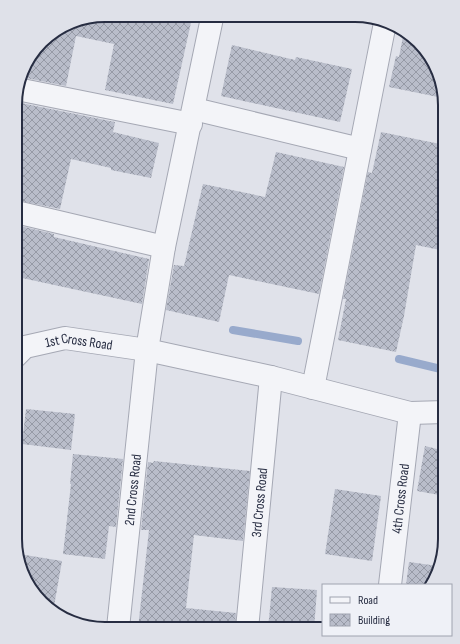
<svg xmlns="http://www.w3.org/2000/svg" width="460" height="644" viewBox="0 0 460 644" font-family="'Sofia Sans Condensed',sans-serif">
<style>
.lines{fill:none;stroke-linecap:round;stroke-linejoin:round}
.stream{stroke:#98aacc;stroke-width:8}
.building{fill:url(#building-cross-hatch)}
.minor-casing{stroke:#a5a8b4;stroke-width:24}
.tertiary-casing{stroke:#a5a8b4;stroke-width:24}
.minor{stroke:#f3f4f8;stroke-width:22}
.tertiary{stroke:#f3f4f8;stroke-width:22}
.labels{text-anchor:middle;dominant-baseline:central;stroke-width:4;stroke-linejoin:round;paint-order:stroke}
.street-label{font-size:14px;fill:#272d42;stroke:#eff1f7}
.rim{fill:none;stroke:#272d42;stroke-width:2}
</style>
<defs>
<pattern id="building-cross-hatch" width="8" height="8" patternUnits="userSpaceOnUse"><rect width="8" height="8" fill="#b9bdca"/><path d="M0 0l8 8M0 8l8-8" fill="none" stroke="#969aa6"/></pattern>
</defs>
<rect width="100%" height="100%" fill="#e0e2ea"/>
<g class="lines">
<!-- stream -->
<path class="stream" d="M 233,330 L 298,341
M 399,359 L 445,370"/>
</g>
<!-- building -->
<path class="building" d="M 192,18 L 173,104 L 105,90 L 114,44 L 76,36 L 66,86 L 21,77 L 27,60 L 46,37 L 76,20 Z
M 404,31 L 410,34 L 436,66 L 443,98 L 389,87 L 396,56 L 399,57 Z
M 232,45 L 295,60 L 296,57 L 352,69 L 340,122 L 221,96 Z
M 16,102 L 115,122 L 113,132 L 159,143 L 151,178 L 111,170 L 111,168 L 71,159 L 60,209 L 16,200 Z
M 381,132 L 445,145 L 445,251 L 416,245 L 404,316 L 396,352 L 338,340 L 346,299 L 343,299 L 368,172 L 372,173 Z
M 276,152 L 344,167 L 319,294 L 229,275 L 219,322 L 166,310 L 174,265 L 184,266 L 203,184 L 265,197 Z
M 16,225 L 54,234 L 54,237 L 149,259 L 142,304 L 22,278 L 23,275 L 15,273 Z
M 26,409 L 75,414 L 71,450 L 22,444 Z
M 425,446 L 445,451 L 445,496 L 417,491 Z
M 73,454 L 123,459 L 116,527 L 109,526 L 105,559 L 63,554 L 71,484 L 70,484 Z
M 154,461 L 250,471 L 243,541 L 194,535 L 186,608 L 236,613 L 235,629 L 138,628 L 149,530 L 141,530 L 148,462 L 153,463 Z
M 335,489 L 381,496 L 372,561 L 325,554 Z
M 19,554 L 62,561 L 53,612 L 50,610 L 24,578 Z
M 409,562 L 438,566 L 431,585 L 406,585 Z
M 272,587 L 317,590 L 314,629 L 268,629 Z"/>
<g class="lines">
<defs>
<g id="minor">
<path d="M 17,89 L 191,124"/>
<path d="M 194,109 L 360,149"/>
<path d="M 16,212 L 164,247"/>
<path d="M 313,388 L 385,23"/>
<path id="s1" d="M 390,585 L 410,413"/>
<path id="s2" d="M 118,628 L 147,350 L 164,247 L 212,18"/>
<path id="s3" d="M 247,629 L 271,377"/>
</g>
<g id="tertiary">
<path id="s4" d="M 15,357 L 25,347 L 65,338 L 147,350 L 271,377 L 410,413 L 445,412"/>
</g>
</defs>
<!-- minor casing -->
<use href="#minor" class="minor-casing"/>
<!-- tertiary casing -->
<use href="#tertiary" class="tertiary-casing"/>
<!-- minor -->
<use href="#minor" class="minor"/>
<!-- tertiary -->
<use href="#tertiary" class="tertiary"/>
</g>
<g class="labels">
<!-- street labels -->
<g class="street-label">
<text stroke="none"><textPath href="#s4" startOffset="69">1st Cross Road</textPath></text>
<text stroke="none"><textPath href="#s2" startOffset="139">2nd Cross Road</textPath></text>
<text stroke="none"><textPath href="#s1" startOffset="87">4th Cross Road</textPath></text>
<text stroke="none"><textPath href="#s3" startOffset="127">3rd Cross Road</textPath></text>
</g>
</g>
<!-- crop -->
<path d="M0 0H460V644H0ZM105 22H355A83 83 0 0 1 438 105V539A83 83 0 0 1 355 622H105A83 83 0 0 1 22 539V105A83 83 0 0 1 105 22Z" fill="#dfe1e9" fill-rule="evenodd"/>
<path class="rim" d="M105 22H355A83 83 0 0 1 438 105V539A83 83 0 0 1 355 622H105A83 83 0 0 1 22 539V105A83 83 0 0 1 105 22Z"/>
<!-- legend -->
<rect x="322" y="584" width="130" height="52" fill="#eff1f7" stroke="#9fa3af"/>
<rect x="330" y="597" width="20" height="6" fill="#f3f4f8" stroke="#9fa3af"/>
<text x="358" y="604" font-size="12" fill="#272d42">Road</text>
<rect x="330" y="614" width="20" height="12" fill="url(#building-cross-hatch)" stroke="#9fa3af"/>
<text x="358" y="624" font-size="12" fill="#272d42">Building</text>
</svg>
